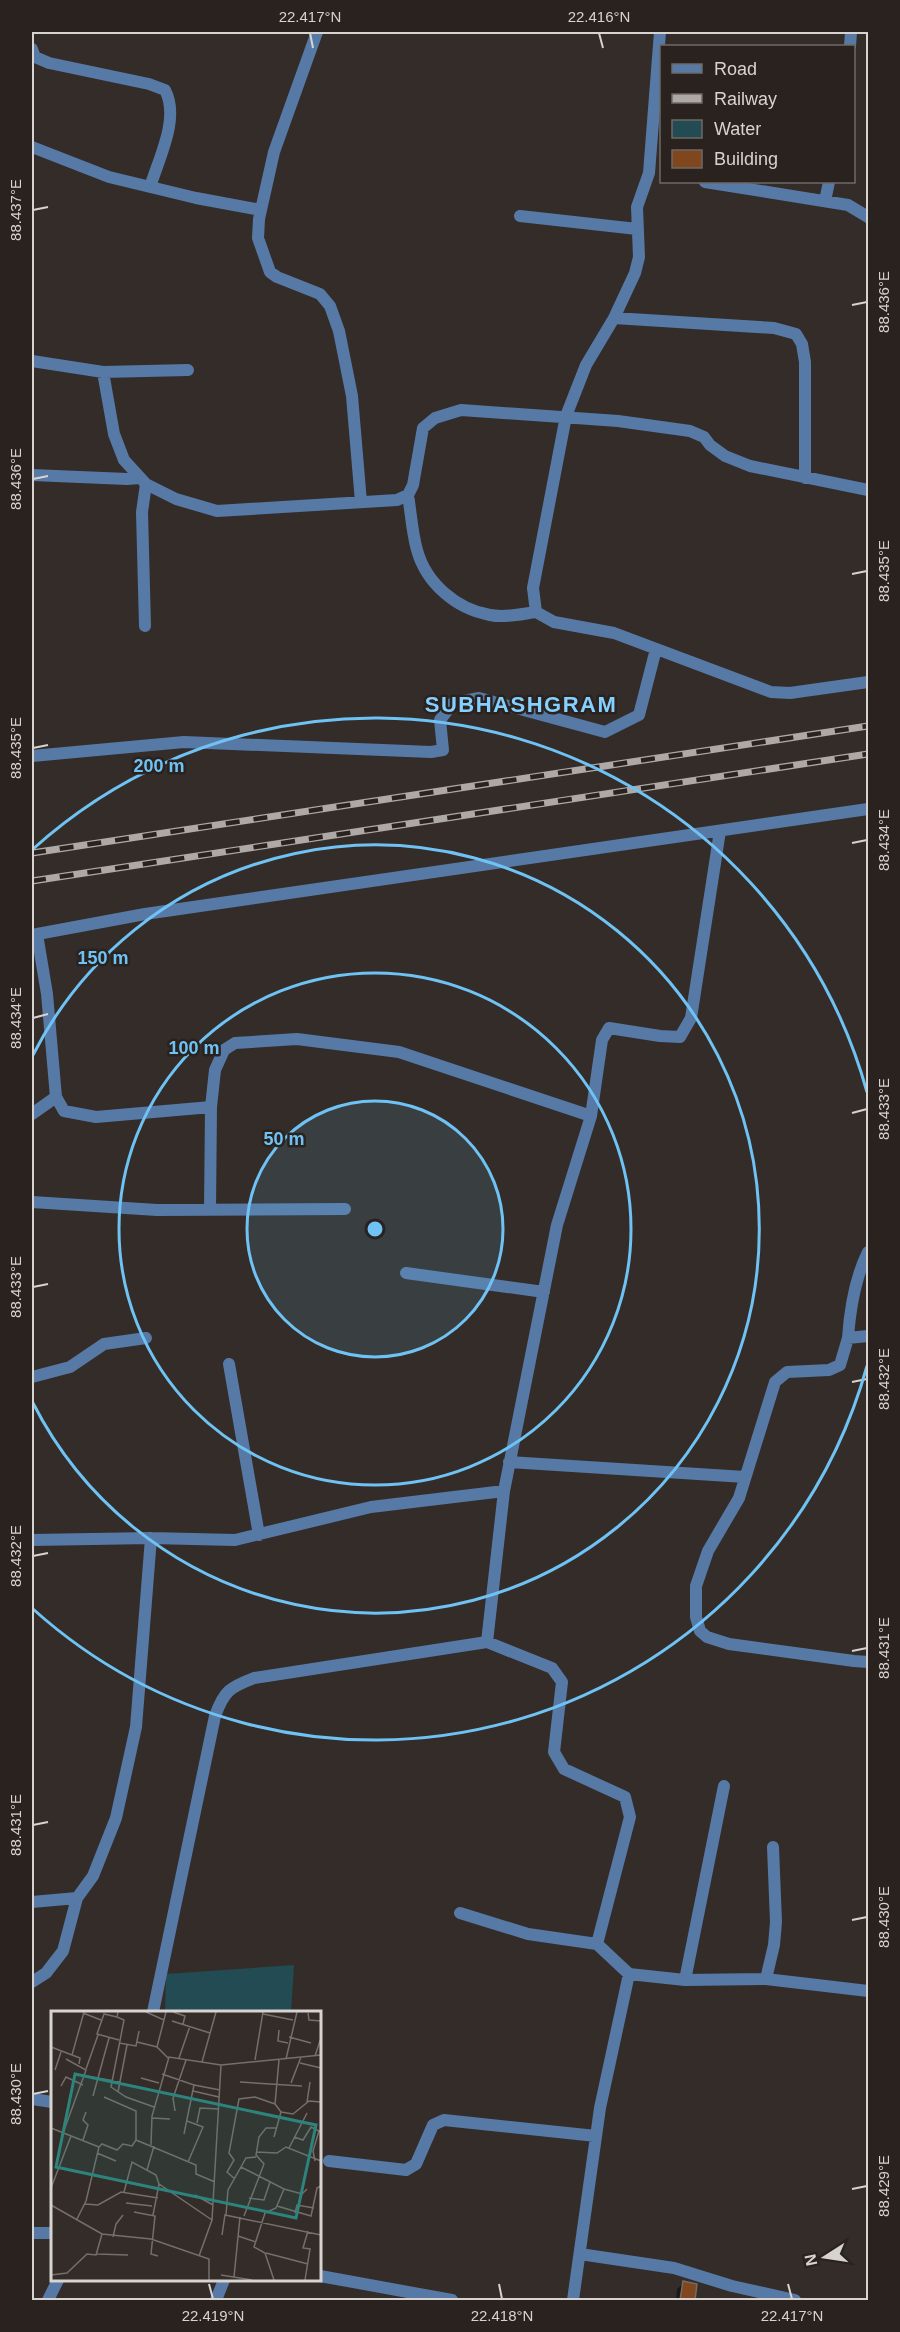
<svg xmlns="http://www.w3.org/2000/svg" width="900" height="2332" viewBox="0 0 900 2332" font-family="Arial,sans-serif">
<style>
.water{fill:#234b54}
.shadow{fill:#0007}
.building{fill:#80461d;stroke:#746c67;stroke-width:1.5}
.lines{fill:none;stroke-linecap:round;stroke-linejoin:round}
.street{stroke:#5779a6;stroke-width:12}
.rail-casing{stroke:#aea9a6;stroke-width:7}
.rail{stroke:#29221f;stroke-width:4.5;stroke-dasharray:14;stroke-linecap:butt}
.ticks{fill:none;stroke:#d7d3d0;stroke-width:2}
.ring{fill:none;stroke:#6fc2f4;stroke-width:3}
.labels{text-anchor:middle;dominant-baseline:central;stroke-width:5;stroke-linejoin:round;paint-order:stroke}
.district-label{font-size:22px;font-weight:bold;letter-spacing:1.5px;fill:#85d0ff;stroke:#29221f}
.inset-road{fill:none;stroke:#756f6b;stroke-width:1.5}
.view{fill:#2d847d;fill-opacity:0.15;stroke:#2d847d;stroke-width:3}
.inset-edge{fill:none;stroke:#d7d3d0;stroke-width:3}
.centre{fill:#6fc2f4;stroke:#29221f;stroke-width:3}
.ring-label{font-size:18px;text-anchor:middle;font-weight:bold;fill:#6fc2f4;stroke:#29221f;stroke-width:5;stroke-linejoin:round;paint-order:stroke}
.neatline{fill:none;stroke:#d7d3d0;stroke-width:2}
.ticks-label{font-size:15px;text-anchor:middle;fill:#d7d3d0}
</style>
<rect width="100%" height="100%" fill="#332c28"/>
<!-- water -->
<path class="water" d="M 294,1965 L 291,2012 L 165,2012 L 166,1974 Z"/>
<!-- shadow -->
<path class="shadow" d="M 684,2283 L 695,2285 L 693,2300 L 676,2300 L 677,2289 Z"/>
<!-- building -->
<path class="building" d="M 683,2281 L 697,2284 L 695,2300 L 680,2300 Z"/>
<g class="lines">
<!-- street -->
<path class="street" d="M 317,32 L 274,152 L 259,219 L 258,238 L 270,272 L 277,277 L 320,294 L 330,306 L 339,331 L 352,396 L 361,502
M 660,32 L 649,173 L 637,207 L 639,257 L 635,273 L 614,318 L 586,365 L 566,416 L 533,588 L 536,612 L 554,622 L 614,633 L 771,692 L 790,693 L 868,682
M 850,46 L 851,32
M 32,49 L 35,57 L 49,63 L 149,84 L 165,90 C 180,118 159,158 150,187
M 32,147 L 109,177 L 196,198 L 261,210
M 705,182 L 848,205 L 868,217
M 825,201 L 829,182
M 520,216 L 637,229
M 614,318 L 774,328 L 796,334 L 802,344 L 805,362 L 805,478
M 32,361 L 103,372 L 188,370
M 103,372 L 114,434 L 124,460 L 146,484 L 176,499 L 217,511 L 397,500 L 408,495 L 413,485 L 423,428 L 435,418 L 461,410 L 618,421 L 690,431 L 704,437 L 710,445 L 725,456 L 750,466 L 868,490
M 32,475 L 127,479 L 140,478
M 408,495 C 411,513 412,532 417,550 C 426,583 456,609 490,615 C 505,618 521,614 536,612
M 145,626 L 142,512 L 146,484
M 32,756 L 184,742 L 431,752 L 443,750 L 440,720 L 453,703 L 479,698 L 605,732 L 639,715 L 656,649
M 37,934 L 47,994 L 56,1097 L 64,1111 L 96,1117 L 211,1107
M 32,935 L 145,914 L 868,809
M 32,1114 L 56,1097
M 32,1202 L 157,1210 L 345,1209
M 210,1209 L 211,1107 L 215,1070 L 224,1050 L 235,1043 L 297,1039 L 399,1052 L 591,1116
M 868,1252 C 855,1278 850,1309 848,1338 L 868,1336
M 406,1273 L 544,1292
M 848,1338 L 840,1365 L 829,1370 L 787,1372 L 775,1382 L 739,1498 L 708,1551 L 696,1586 L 696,1617 L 700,1631 L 707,1637 L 729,1644 L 854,1661 L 868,1662
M 229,1364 L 259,1535
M 32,1377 L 70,1367 L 104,1344 L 146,1338
M 509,1462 L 745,1477
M 32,1540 L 151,1538 L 235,1540 L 371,1507 L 504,1491
M 32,1902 L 77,1898
M 460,1913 L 528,1934 L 597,1944
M 629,1974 L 597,1944 L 630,1817 L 625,1797 L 564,1769 L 554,1752 L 562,1682 L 552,1668 L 487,1642 L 504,1491 L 557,1225 L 591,1116 L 602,1040 L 609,1028 L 660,1036 L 680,1037 L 691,1018 L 720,831
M 766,1979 L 774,1945 L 776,1922 L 773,1847
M 685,1980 L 724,1786
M 32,1982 L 46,1973 L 63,1951 L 77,1898 L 93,1876 L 116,1818 L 136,1727 L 151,1538
M 153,2012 L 215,1716 C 224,1691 230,1687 254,1678 L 487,1642
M 32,2099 L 52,2102
M 329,2161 L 406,2170 L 416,2164 L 433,2125 L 444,2120 L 596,2136
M 32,2233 L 52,2233
M 580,2254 L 674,2268 L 732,2286 L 795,2300
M 320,2276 L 452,2300
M 48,2300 L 58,2280
M 216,2300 L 224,2280
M 573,2300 L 600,2108 L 629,1974 L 685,1980 L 766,1979 L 868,1991"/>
<defs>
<path id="rail" d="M 32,853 L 868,726
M 32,881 L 868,754"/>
</defs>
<!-- rail casing -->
<use href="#rail" class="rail-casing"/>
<!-- rail -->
<use href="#rail" class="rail"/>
</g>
<!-- ticks -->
<path class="ticks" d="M 310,33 L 313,48M 599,33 L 603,48M 33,210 L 48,207M 852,305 L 867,302M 33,479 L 48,476M 852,574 L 867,571M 33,748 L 48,745M 852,843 L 867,840M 33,1018 L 48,1014M 852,1113 L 867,1109M 33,1287 L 48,1284M 852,1382 L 867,1379M 33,1556 L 48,1553M 852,1651 L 867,1648M 33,1825 L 48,1822M 852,1920 L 867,1917M 33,2094 L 48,2091M 852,2189 L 867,2186M 209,2284 L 213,2299M 499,2284 L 502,2299M 788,2284 L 792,2299"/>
<!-- distance rings -->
<circle cx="375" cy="1229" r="128" fill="#6fc2f4" fill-opacity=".12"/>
<g class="ring">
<circle cx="375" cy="1229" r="128"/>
<circle cx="375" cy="1229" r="256"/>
<path d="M33 1055A384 384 0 1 1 33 1403"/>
<path d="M867 1366A511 511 0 0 1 33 1609M33 849A511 511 0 0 1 867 1092"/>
</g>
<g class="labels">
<!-- district labels -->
<g class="district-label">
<text x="521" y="704">SUBHASHGRAM</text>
</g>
</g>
<!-- overview -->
<g transform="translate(51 2011)">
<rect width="270" height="270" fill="#332c28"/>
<path class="inset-road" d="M 67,1 L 66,6 L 73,9 L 60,76 L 75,86 L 103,96M 95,1 L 113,9M 122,1 L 134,5 L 132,13M 32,2 L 50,9M 257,2 L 258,9 L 270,10M 212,3 L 242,9M 66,6 L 53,3 L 46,23 L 68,29M 121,10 L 159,22M 228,19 L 227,30 L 237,32M 238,26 L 260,32M 86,31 L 106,36 L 117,47M 68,32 L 85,35 L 88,20M 0,36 L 29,47 L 28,53M 106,36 L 115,1M 21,44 L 33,1M 264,45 L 270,27M 128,47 L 139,15M 235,48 L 246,1M 204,49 L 212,1M 151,51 L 165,1M 249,52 L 270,57M 35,58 L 47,24M 4,59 L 10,41M 111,63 L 143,74 L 133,123M 35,65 L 69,71M 90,67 L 108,72M 189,71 L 251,75M 240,72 L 250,46M 143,74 L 169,79M 10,75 L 15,66 L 32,74M 142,80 L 168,86M 67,81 L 76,34M 42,85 L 58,27M 53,86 L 85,100 L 85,129M 256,91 L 259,71M 124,100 L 122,87 L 135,49M 230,101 L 242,103 L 258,90 L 270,91M 101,107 L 119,108M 136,110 L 152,116 L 137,151M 146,112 L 149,97 L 168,98M 0,117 L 48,136 L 35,190 L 26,208M 12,122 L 35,59 L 15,48M 223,126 L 230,101 L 224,93 L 228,49M 243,126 L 252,129 L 260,116 L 270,121M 32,129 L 37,114 L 32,109 L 35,101M 100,134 L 101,105 L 118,46 L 170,54 L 270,44M 48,136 L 51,133 L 66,139 L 72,133 L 81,135 L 85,129 L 145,154 L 145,163 L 164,171M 238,137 L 256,102M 205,141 L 226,142 L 235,136 L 270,150M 46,142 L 65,150M 264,150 L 262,140 L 268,120M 190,156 L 195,147 L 205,146M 96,159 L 103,135M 184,168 L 176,161 L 183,149 L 178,142 L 188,88 L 204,86 L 224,93M 0,177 L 20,125M 73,181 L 81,151 L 105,164 L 108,173M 144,184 L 162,194M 198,187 L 213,189 L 219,171M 75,192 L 101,195M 34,193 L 47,194 L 70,181 L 107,187M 0,194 L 51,223 L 100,228 L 158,248 L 158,269M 226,195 L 260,205 L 266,177 L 270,175M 83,201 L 104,205 L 100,243 L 107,245M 244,202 L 246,194 L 263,197M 102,204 L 108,173 L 161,209 L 170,54M 175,204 L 177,179 L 190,156 L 233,178 L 251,183 L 256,178M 193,205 L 213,153 L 205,144 L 208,126 L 215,117 L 225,117M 171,224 L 174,204 L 270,224M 187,225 L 205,231M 62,226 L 65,213 L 72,204M 215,242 L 257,253M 46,243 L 77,244M 148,245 L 161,209M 0,264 L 16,262 L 36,243 L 45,244 L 51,223M 170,264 L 201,269M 183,266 L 189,206M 223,269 L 214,242 L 203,236 L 214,202 L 225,197 L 233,178M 254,269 L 259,238 L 252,237 L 257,220"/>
<path class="view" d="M 24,63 L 265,114 L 245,207 L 5,156 Z"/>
<rect width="270" height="270" class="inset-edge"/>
</g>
<circle cx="375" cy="1229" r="9" class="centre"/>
<g class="ring-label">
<text x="159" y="772">200 m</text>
<text x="103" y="964">150 m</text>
<text x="194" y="1054">100 m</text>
<text x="284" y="1145">50 m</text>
</g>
<!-- border -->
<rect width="900" height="2332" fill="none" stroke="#29221f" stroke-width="66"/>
<!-- legend -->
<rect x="660" y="45" width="195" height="138" fill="#29221f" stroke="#6f6966" stroke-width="1.5"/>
<rect x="672" y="64" width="30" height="9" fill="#5779a6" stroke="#6f6966" stroke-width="1.5"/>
<text x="714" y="75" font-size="18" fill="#d7d3d0">Road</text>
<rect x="672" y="94" width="30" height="9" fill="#aea9a6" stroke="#6f6966" stroke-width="1.5"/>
<text x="714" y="105" font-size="18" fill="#d7d3d0">Railway</text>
<rect x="672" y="120" width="30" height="18" fill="#234b54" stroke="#6f6966" stroke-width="1.5"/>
<text x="714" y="135" font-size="18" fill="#d7d3d0">Water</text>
<rect x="672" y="150" width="30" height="18" fill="#80461d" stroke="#6f6966" stroke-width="1.5"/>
<text x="714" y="165" font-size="18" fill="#d7d3d0">Building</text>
<!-- north arrow -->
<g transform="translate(825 2257) rotate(258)" stroke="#29221f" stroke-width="4.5" paint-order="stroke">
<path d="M0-4.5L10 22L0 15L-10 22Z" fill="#d7d3d0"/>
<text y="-9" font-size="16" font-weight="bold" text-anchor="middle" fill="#d7d3d0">N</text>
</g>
<rect x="33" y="33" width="834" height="2266" class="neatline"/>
<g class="ticks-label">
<text x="310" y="22">22.417°N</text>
<text x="599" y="22">22.416°N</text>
<text transform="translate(16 210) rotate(-90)" y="5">88.437°E</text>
<text transform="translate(884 302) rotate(-90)" y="5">88.436°E</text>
<text transform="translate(16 479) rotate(-90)" y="5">88.436°E</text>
<text transform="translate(884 571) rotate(-90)" y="5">88.435°E</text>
<text transform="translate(16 748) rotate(-90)" y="5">88.435°E</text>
<text transform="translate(884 840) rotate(-90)" y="5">88.434°E</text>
<text transform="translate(16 1018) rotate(-90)" y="5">88.434°E</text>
<text transform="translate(884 1109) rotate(-90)" y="5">88.433°E</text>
<text transform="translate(16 1287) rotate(-90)" y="5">88.433°E</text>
<text transform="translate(884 1379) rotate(-90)" y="5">88.432°E</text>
<text transform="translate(16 1556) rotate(-90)" y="5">88.432°E</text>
<text transform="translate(884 1648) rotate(-90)" y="5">88.431°E</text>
<text transform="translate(16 1825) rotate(-90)" y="5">88.431°E</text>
<text transform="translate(884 1917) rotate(-90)" y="5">88.430°E</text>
<text transform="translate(16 2094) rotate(-90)" y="5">88.430°E</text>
<text transform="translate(884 2186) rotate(-90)" y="5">88.429°E</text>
<text x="213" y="2321">22.419°N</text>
<text x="502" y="2321">22.418°N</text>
<text x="792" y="2321">22.417°N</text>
</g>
</svg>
